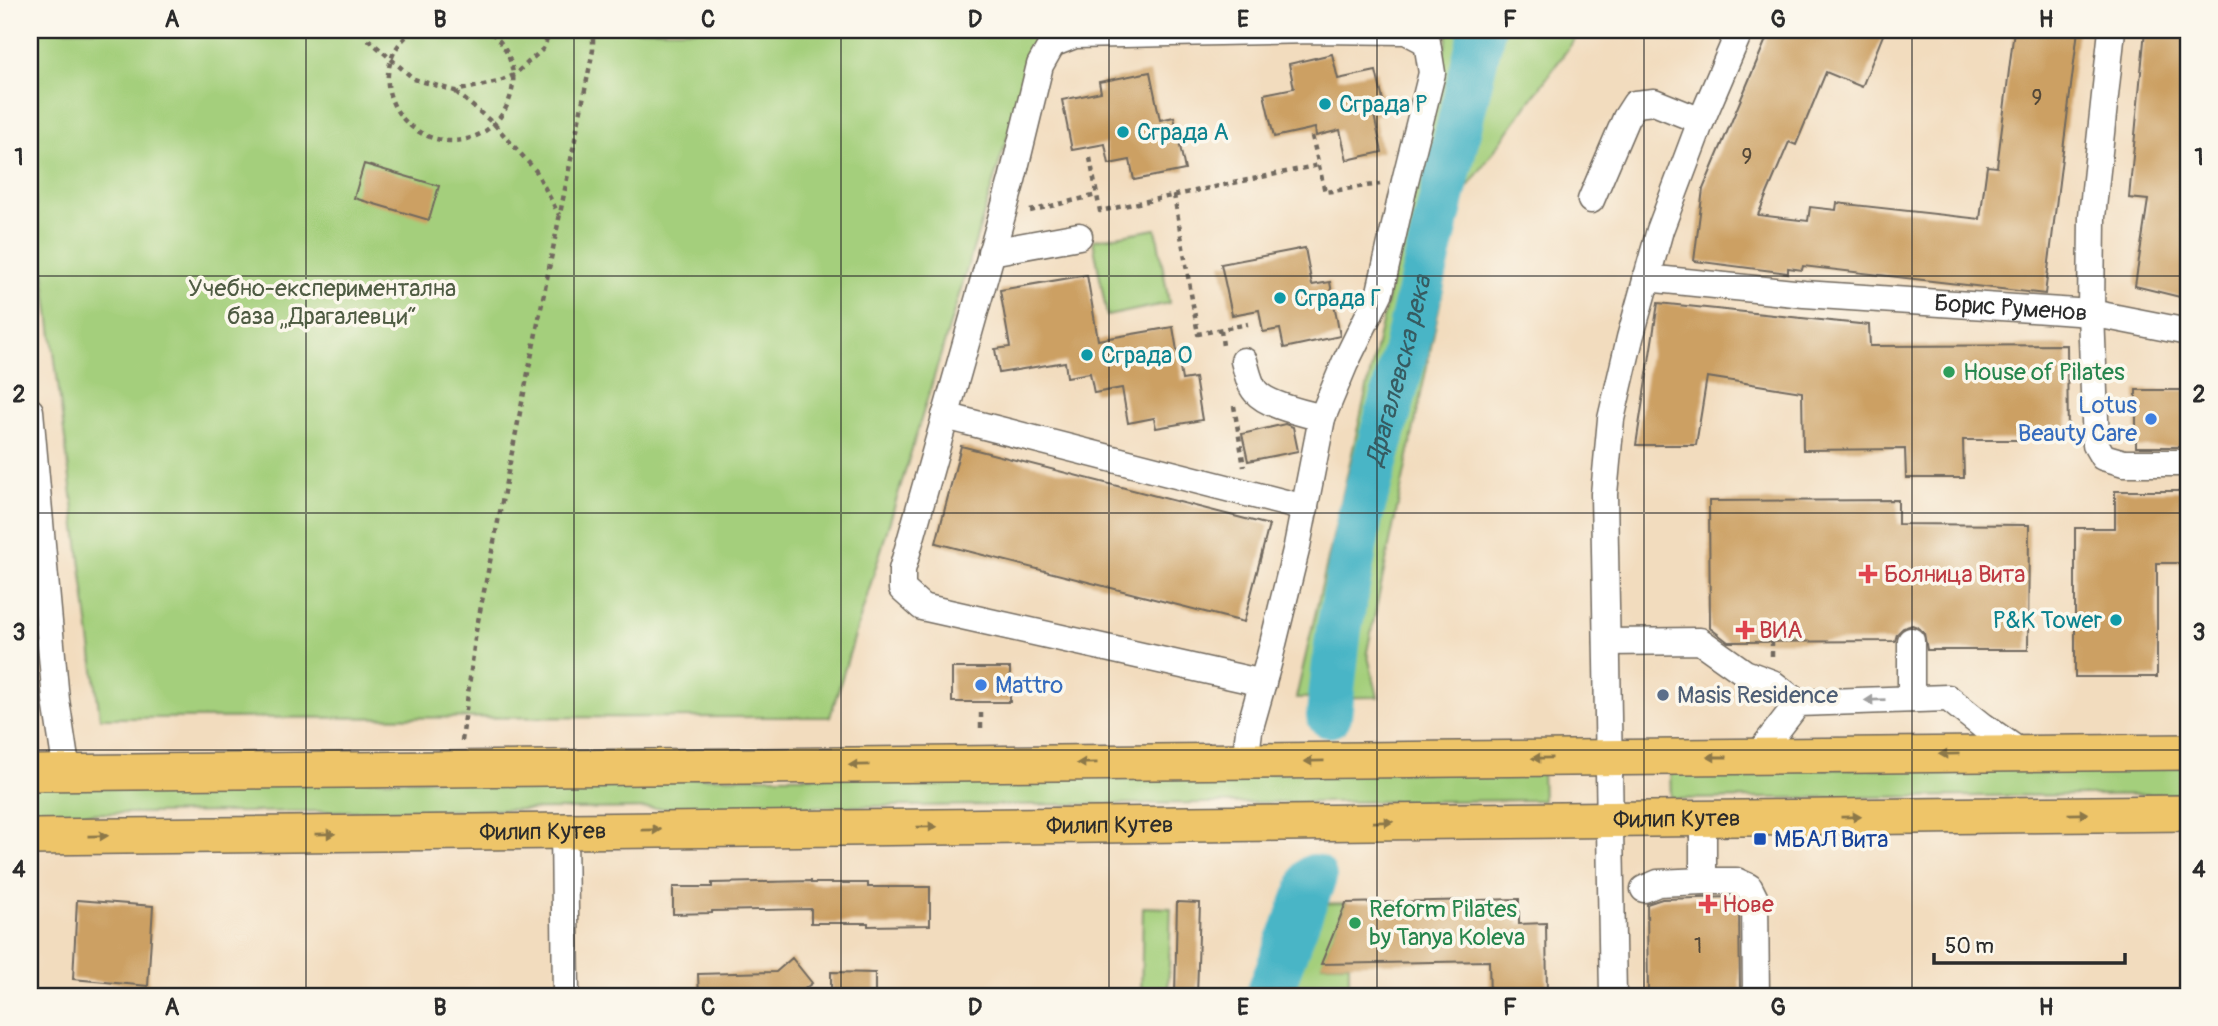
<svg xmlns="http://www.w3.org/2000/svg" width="2218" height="1026" viewBox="0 0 2218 1026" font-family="Pangolin,sans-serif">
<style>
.green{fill:#a4cf7c;stroke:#687d54;stroke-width:2}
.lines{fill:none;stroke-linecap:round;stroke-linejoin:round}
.river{stroke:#49b5c6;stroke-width:46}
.building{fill:#cca063}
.minor-casing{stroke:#71695e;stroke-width:29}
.major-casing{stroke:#71695e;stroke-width:38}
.path{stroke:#71695e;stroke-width:4.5;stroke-dasharray:5 5;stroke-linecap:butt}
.minor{stroke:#fff;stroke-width:26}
.major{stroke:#eec569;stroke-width:35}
.oneway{fill:#a0a0a0}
.oneway2{fill:#8c784a}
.grid{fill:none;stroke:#2b2b2b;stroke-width:2;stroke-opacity:0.55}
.culture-dot{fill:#0f9aa8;stroke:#fbf7ec;stroke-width:2.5}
.leisure-dot{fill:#2e9e5b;stroke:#fbf7ec;stroke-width:2.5}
.shop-dot{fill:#3f7fe0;stroke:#fbf7ec;stroke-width:2.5}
.health-dot{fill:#e0444e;stroke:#fbf7ec;stroke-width:2.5}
.service-dot{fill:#5c6f8a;stroke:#fbf7ec;stroke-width:2.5}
.transit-dot{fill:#1a4fb4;stroke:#fbf7ec;stroke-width:2.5}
.labels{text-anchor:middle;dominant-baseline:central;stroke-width:7;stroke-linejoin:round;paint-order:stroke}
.number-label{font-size:21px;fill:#534839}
.culture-label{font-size:24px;fill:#0d838f;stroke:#fbf7ec;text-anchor:start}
.park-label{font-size:24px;fill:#4f5c43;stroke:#fbf7ec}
.street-label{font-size:24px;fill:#2b2b2b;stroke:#fbf7ec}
.leisure-label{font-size:24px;fill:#27864d;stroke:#fbf7ec;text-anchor:start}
.shop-label{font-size:24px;fill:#366cbe;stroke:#fbf7ec;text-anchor:end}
.health-label{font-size:24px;fill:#be3a42;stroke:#fbf7ec;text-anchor:start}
.service-label{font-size:24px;fill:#4e5e75;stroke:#fbf7ec;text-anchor:start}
.transit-label{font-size:24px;fill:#164399;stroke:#fbf7ec;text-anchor:start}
.water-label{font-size:26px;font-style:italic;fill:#365b61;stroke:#fbf7ec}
.neatline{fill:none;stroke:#2b2b2b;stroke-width:2.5}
.grid-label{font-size:23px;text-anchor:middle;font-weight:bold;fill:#2b2b2b}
</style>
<rect width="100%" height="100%" fill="#fbf7ec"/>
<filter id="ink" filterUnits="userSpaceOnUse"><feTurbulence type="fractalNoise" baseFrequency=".0143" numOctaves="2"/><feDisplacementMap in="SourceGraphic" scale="14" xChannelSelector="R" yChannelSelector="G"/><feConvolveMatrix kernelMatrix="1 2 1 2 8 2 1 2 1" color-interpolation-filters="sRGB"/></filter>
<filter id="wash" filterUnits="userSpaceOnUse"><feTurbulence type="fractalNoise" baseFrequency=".00686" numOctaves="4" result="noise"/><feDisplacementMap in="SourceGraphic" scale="28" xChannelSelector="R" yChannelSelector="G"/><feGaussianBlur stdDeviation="1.57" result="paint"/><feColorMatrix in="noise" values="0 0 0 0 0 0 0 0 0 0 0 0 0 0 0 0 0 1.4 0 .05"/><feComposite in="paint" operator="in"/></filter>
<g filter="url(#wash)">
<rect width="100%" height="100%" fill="#f2dcbe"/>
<!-- green -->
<path class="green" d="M 30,30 L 1040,30 L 830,717 L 100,718 L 30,161 Z
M 1449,30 L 1575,30 L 1577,36 L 1463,194 L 1367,652 L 1378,697 L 1296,698 Z
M 1156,229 L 1169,303 L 1107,316 L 1093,240 Z
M 2188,766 L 2188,794 L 1671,799 L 1670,770 Z
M 1542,771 L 1543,800 L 30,814 L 30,783 Z
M 1346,903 L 1322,964 L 1349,964 L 1349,996 L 1277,996 L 1316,904 Z
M 1143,907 L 1171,908 L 1168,996 L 1141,996 Z"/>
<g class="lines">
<!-- river -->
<g class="river">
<path id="s1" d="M 1329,715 L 1339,629 L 1360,517 L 1406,349 L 1482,30"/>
<path d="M 1268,996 L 1314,877"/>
</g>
</g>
<g id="blocks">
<!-- building -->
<path class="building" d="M 1770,30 L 1885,30 L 1862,87 L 1826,72 L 1796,145 L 1789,142 L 1758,215 L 1808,221 L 1810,207 L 1836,210 L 1837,203 L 1980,219 L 1987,166 L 1997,167 L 2014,30 L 2078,30 L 2045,294 L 1803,266 L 1802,270 L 1788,268 L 1788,273 L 1694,261 L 1703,189 Z
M 2145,30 L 2188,30 L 2187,244 L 2188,245 L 2188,299 L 2135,286 L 2148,200 L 2129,198 Z
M 1332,54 L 1338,79 L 1376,71 L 1386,113 L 1374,115 L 1382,152 L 1347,160 L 1340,130 L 1316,136 L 1315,128 L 1274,137 L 1264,94 L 1294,88 L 1289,64 Z
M 1150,72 L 1160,120 L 1174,117 L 1185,170 L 1134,180 L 1130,160 L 1109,164 L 1105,144 L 1072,150 L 1062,100 L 1101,92 L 1099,82 Z
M 364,164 L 439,186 L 429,220 L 354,198 Z
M 1305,248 L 1312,285 L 1330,282 L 1340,336 L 1284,348 L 1280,329 L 1263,332 L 1259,310 L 1232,315 L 1221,264 Z
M 1087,275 L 1098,340 L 1173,327 L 1182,380 L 1195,378 L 1202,420 L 1156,428 L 1154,418 L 1128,423 L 1122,388 L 1094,393 L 1090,373 L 1067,377 L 1065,362 L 999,373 L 995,349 L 1010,347 L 1000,290 Z
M 1658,303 L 1869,325 L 1870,346 L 2067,345 L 2068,440 L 1963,440 L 1964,478 L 1906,478 L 1905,449 L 1803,450 L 1802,392 L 1707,377 L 1696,445 L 1636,445 Z
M 2136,390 L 2188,390 L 2188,447 L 2136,447 Z
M 1285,424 L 1293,427 L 1298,451 L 1248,461 L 1242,434 Z
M 961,446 L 1269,525 L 1244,622 L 936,543 Z
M 2115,491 L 2188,491 L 2188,563 L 2157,563 L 2157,677 L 2075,677 L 2075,528 L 2115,528 Z
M 1898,500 L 1898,524 L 2029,525 L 2028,650 L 1927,650 L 1924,633 L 1918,627 L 1912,625 L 1903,628 L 1897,634 L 1895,641 L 1728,642 L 1710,628 L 1709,501 Z
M 952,668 L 1010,668 L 1010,702 L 952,702 Z
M 811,881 L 811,883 L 868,883 L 868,887 L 930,887 L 930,925 L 868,926 L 868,923 L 811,923 L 811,909 L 712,911 L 712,913 L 673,914 L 673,887 L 712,887 L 712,883 Z
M 1733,897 L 1737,899 L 1739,903 L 1740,996 L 1648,996 L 1647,904 L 1662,899 Z
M 1519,899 L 1519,924 L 1546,923 L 1547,996 L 1490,996 L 1489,961 L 1321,964 L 1346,903 Z
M 77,900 L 153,906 L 148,986 L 73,979 Z
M 1177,902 L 1200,903 L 1197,996 L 1175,996 Z
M 792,958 L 812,983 L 796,996 L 699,996 L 698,974 L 776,972 Z
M 831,972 L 875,973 L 875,996 L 831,996 Z"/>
</g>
</g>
<g filter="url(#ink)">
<use href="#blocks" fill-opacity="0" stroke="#71695e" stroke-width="2"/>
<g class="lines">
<defs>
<g id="minor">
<path d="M 2112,30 L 2092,217 L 2091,313 L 2096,445 L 2103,457 L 2124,463 L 2188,463"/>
<path d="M 1591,200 L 1626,118 L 1635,104 L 1654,102 L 1701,121"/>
<path d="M 991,252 L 1079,236"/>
<path id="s2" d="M 1646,278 L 1804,294 L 2091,313 L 2188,332"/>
<path d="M 1244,361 C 1247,371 1249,384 1256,392 C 1268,406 1305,413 1322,418"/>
<path d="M 30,411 L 56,700 L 67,773"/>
<path d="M 945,416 L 1305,508"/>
<path d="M 1607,642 L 1700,641 L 1745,673 L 1772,683 L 1798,703"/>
<path d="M 1911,699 L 1911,641"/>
<path d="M 1757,756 L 1798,703 L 1948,698 L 1983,726 L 2023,754"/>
<path d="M 1245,762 L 1249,731 L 1268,664 L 1297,546 L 1322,418 L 1345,363 L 1380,292 L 1405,181 L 1432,73 L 1427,42 L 1406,31 L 1316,30 L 1075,35 L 1052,44 L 1040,65 L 1012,180 L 902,570 L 902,589 L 922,607 L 1263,683"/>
<path d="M 1703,819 L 1703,881"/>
<path d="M 564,831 L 566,996"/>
<path d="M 1644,889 L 1658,883 L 1703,881 L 1736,881 L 1749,887 L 1755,899 L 1756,996"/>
<path d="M 1613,996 L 1604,494 L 1611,419 L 1630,338 L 1660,230 L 1701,121 L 1740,30"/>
</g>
<g id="major">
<path d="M 30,773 L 2188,752"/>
<path id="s3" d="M 30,837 L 2188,813"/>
</g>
</defs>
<!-- minor casing -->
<use href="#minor" class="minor-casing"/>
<!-- major casing -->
<use href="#major" class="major-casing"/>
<!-- path -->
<path class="path" d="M 365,30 L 369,40 L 414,79 L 455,91 L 498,82 L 514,75 L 543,49 L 551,30
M 413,30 C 404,38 395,47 391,60 C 373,114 434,160 482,133 C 499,123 510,106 513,85 C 515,65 505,41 487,30
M 456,92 L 495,125 L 536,171 L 559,215
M 1312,136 L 1325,192 L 1380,184
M 1090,158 L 1100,211 L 1319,165
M 1174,195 L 1198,334 L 1248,324
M 1030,211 L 1097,195
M 1221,330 L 1223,346
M 1234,406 L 1244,467
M 1772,641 L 1772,658
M 981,713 L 981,733
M 462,741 L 476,631 L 593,50 L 593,30"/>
<!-- minor -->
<use href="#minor" class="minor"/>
<!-- major -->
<use href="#major" class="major"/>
</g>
<!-- one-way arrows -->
<defs><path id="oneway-solid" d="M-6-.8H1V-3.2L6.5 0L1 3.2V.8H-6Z" transform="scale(1.75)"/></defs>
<use class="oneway" href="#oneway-solid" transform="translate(1875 700) rotate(178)"/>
<g class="oneway2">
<use href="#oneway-solid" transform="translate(1949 754) rotate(179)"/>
<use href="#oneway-solid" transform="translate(1717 757) rotate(180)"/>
<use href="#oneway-solid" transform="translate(1542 758) rotate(179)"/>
<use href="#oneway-solid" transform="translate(1314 761) rotate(179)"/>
<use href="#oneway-solid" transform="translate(1087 763) rotate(179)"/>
<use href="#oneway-solid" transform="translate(859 765) rotate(179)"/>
<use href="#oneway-solid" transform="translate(2078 814) rotate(-1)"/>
<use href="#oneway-solid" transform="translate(1851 817) rotate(-1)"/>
<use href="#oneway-solid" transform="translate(1383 822) rotate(-1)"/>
<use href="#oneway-solid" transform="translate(927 827) rotate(-1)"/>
<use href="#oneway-solid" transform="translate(651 830) rotate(-1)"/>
<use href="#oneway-solid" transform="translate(325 834) rotate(-1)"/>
<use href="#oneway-solid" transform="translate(98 836) rotate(-1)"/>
</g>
</g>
<!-- grid -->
<path class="grid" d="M 306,30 L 306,996M 574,30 L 574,996M 841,30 L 841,996M 1109,30 L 1109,996M 1377,30 L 1377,996M 1644,30 L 1644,996M 1912,30 L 1912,996M 30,276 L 2188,276M 30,513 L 2188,513M 30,750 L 2188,750"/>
<!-- markers -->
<g class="culture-dot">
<circle cx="1325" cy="104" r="7"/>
<circle cx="1123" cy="132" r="7"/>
<circle cx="1280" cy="298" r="7"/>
<circle cx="1087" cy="355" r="7"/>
<circle cx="2116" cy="620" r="7"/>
</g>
<g class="leisure-dot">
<circle cx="1949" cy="372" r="7"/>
<circle cx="1355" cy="923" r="7"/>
</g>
<g class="shop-dot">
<circle cx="2151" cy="419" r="7"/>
<circle cx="981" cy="685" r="7"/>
</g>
<g class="health-dot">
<path d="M1864.5 563.5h7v7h7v7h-7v7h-7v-7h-7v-7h7z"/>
<path d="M1741.5 619.5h7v7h7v7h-7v7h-7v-7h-7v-7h7z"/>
<path d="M1704.5 893.5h7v7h7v7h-7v7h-7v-7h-7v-7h7z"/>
</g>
<circle class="service-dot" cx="1663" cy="695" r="7"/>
<rect class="transit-dot" x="1753" y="832" width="14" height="14" rx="3.5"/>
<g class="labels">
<!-- number labels -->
<g class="number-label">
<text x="2037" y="98">9</text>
<text x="1747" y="157">9</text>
<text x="1698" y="946">1</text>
</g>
<!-- culture labels -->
<g class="culture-label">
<text x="1339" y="104">Сграда Р</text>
<text x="1137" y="132">Сграда А</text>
<text x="1294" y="298">Сграда Г</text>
<text x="1101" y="355">Сграда О</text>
<text x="2102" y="620" text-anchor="end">P&amp;K Tower</text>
</g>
<!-- park labels -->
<g class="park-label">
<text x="322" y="288">Учебно-експериментална<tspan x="322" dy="28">база „Драгалевци“</tspan></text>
</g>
<!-- street labels -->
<g class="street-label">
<text stroke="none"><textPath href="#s2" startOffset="366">Борис Руменов</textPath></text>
<text stroke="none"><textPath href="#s3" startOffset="1647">Филип Кутев</textPath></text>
<text stroke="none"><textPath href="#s3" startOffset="1080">Филип Кутев</textPath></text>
<text stroke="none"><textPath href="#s3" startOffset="513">Филип Кутев</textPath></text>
</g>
<!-- leisure labels -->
<g class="leisure-label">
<text x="1963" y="372">House of Pilates</text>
<text x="1369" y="909">Reform Pilates<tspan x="1369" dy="28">by Tanya Koleva</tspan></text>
</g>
<!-- shop labels -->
<g class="shop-label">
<text x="2137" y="405">Lotus<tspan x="2137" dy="28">Beauty Care</tspan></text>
<text x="995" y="685" text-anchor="start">Mattro</text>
</g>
<!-- health labels -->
<g class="health-label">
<text x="1884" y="574">Болница Вита</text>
<text x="1759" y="630">ВИА</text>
<text x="1722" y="904">Нове</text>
</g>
<!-- service labels -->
<g class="service-label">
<text x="1677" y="695">Masis Residence</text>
</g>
<!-- transit labels -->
<g class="transit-label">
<text x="1774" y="839">МБАЛ Вита</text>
</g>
<!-- water labels -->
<g class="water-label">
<text stroke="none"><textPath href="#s1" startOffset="352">Драгалевска река</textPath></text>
</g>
</g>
<!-- margin -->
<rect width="2218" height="1026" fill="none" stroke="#fbf7ec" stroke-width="77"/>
<!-- scale -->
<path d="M1934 953v10h191v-10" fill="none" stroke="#2b2b2b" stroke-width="3.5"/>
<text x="1945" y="953" font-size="21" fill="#2b2b2b" stroke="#fbf7ec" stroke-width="5" paint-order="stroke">50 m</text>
<rect x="38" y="38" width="2142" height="950" class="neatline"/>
<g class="grid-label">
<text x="172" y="27">A</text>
<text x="440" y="27">B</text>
<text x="708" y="27">C</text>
<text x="975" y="27">D</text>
<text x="1243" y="27">E</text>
<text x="1510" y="27">F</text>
<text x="1778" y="27">G</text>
<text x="2046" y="27">H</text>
<text x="19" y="165">1</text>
<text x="2199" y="165">1</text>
<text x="19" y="402">2</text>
<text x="2199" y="402">2</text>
<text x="19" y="640">3</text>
<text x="2199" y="640">3</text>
<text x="19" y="877">4</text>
<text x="2199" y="877">4</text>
<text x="172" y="1015">A</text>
<text x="440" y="1015">B</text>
<text x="708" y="1015">C</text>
<text x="975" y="1015">D</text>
<text x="1243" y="1015">E</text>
<text x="1510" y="1015">F</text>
<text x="1778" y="1015">G</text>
<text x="2046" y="1015">H</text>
</g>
</svg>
